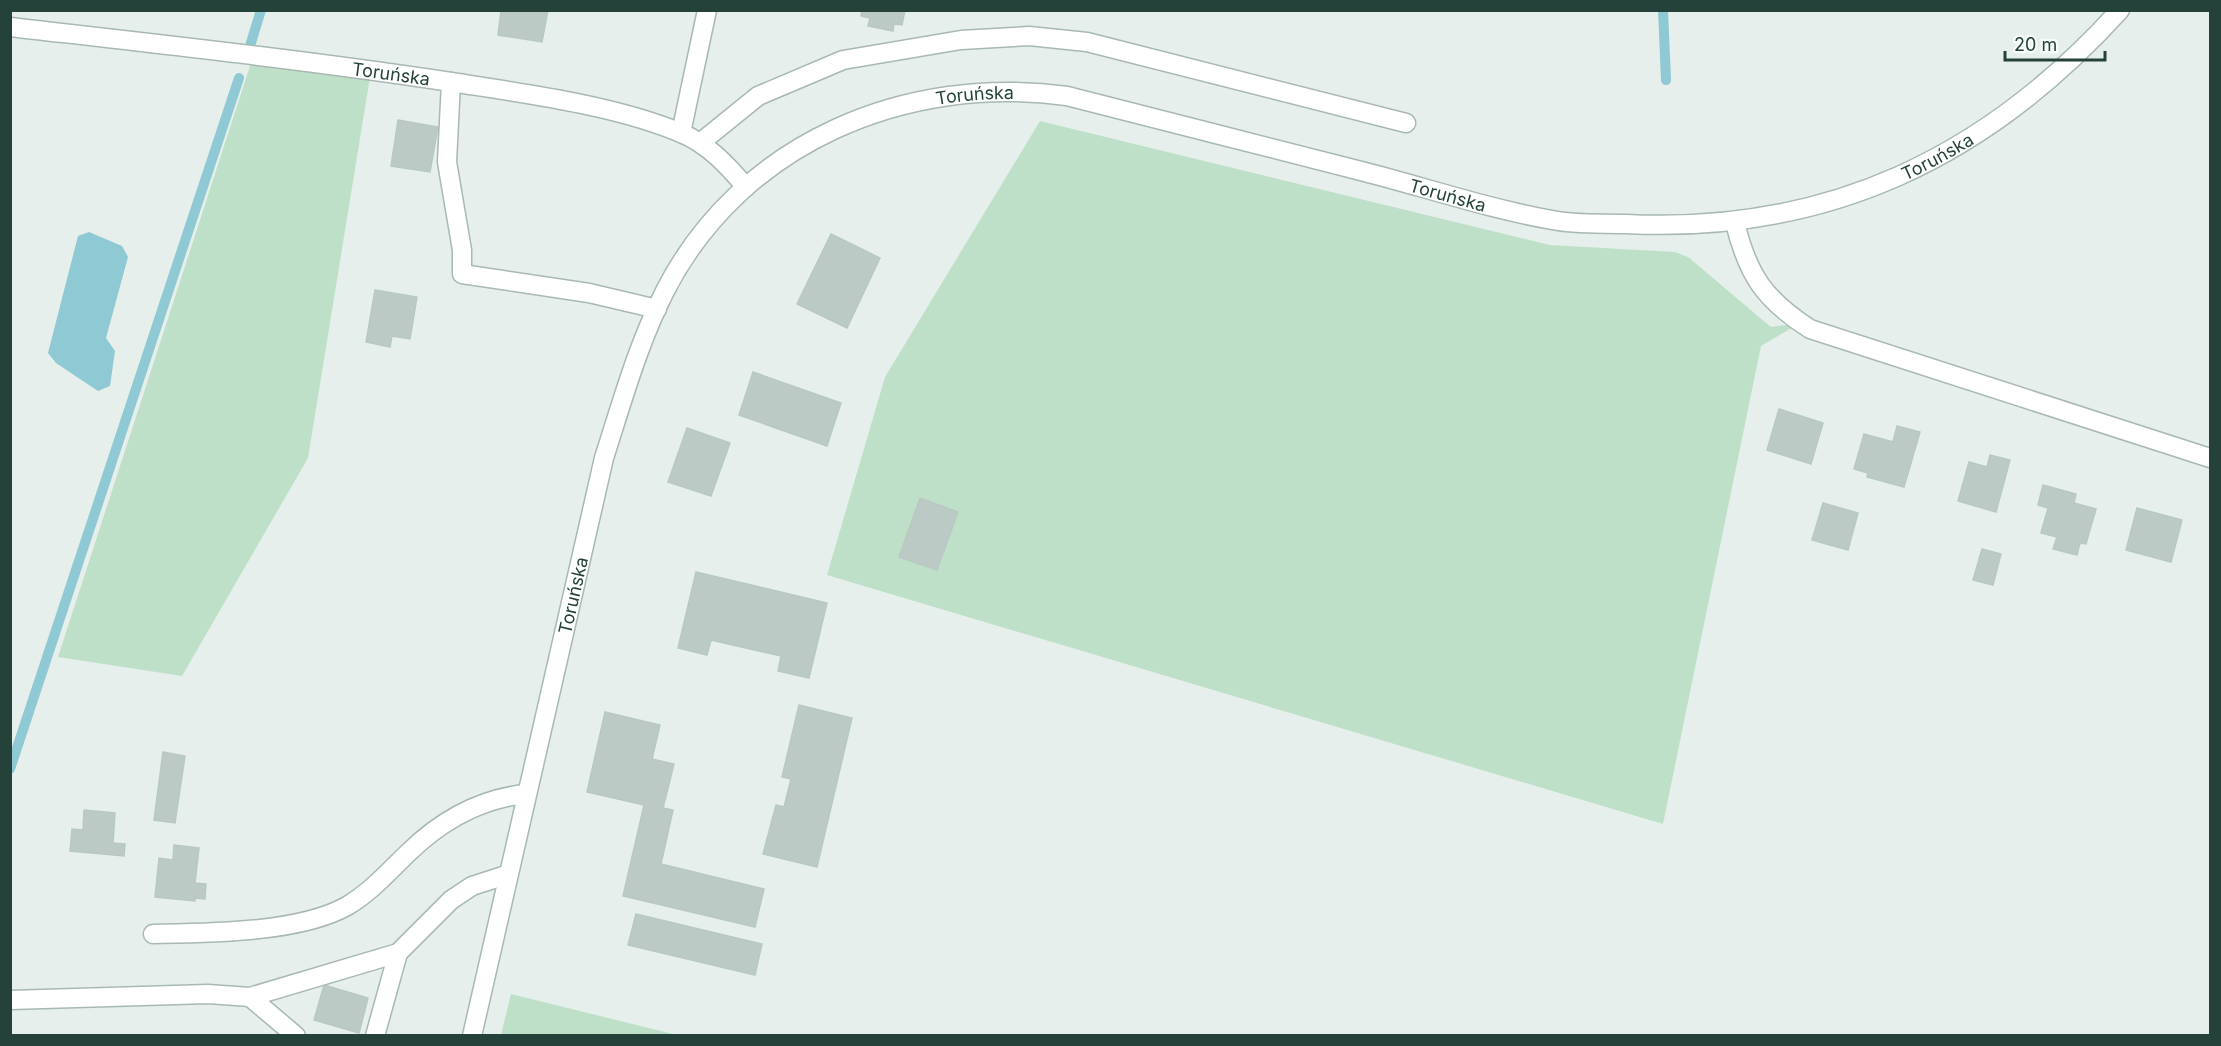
<svg xmlns="http://www.w3.org/2000/svg" width="2221" height="1046" viewBox="0 0 2221 1046" font-family="Inter,sans-serif">
<style>
.green{fill:#bfe0c8}
.water{fill:#8ec9d4}
.lines{fill:none;stroke-linecap:round;stroke-linejoin:round}
.stream{stroke:#8ec9d4;stroke-width:10}
.building{fill:#bbcac4;stroke:#b8c9c2;stroke-width:1.5}
.minor-casing{stroke:#a8b8b2;stroke-width:21}
.minor{stroke:#fff;stroke-width:18}
.labels{text-anchor:middle;dominant-baseline:central;stroke-width:5;stroke-linejoin:round;paint-order:stroke}
.street-label{font-size:18px;fill:#24423a;stroke:#f7fbf9}
</style>
<rect width="100%" height="100%" fill="#e6efeb"/>
<!-- green -->
<path class="green" d="M 251,63 L 370,77 L 308,458 L 182,676 L 58,657 Z
M 1040,121 L 1550,245 L 1675,252 L 1688,257 L 1771,327 L 1800,323 L 1761,346 L 1663,824 L 827,575 L 885,377 Z
M 511,994 L 677,1035 L 501,1035 Z"/>
<!-- water -->
<path class="water" d="M 89,232 L 122,246 L 128,257 L 106,338 L 115,351 L 110,386 L 98,391 L 56,363 L 48,353 L 78,236 Z"/>
<g class="lines">
<!-- stream -->
<path class="stream" d="M 1663,10 L 1666,80
M 250,46 L 261,10
M 10,769 L 239,78"/>
</g>
<!-- building -->
<path class="building" d="M 501,10 L 548,10 L 542,42 L 498,35 Z
M 862,10 L 905,10 L 902,25 L 894,24 L 893,31 L 868,26 L 870,18 L 861,16 Z
M 398,120 L 438,127 L 430,172 L 391,166 Z
M 831,234 L 880,258 L 847,328 L 797,304 Z
M 375,290 L 417,297 L 410,339 L 392,336 L 390,347 L 366,342 Z
M 753,372 L 841,403 L 827,446 L 739,415 Z
M 1779,409 L 1823,423 L 1811,464 L 1767,450 Z
M 1897,426 L 1920,432 L 1904,487 L 1867,477 L 1868,473 L 1854,469 L 1864,434 L 1893,442 Z
M 687,428 L 730,443 L 711,496 L 668,482 Z
M 1990,455 L 2010,460 L 1996,512 L 1958,501 L 1969,462 L 1987,467 Z
M 2043,485 L 2076,494 L 2074,503 L 2096,509 L 2086,544 L 2080,543 L 2077,555 L 2053,549 L 2057,537 L 2041,533 L 2048,508 L 2038,505 Z
M 920,498 L 958,512 L 937,570 L 899,557 Z
M 1823,503 L 1858,513 L 1848,550 L 1812,540 Z
M 2137,508 L 2182,520 L 2171,562 L 2126,550 Z
M 1982,549 L 2001,554 L 1993,585 L 1973,580 Z
M 696,572 L 827,603 L 809,678 L 778,671 L 781,656 L 711,640 L 707,655 L 678,648 Z
M 799,705 L 852,718 L 817,867 L 763,854 L 776,805 L 784,807 L 791,779 L 782,777 Z
M 605,712 L 660,725 L 652,759 L 674,764 L 663,808 L 673,810 L 661,864 L 764,889 L 755,927 L 623,896 L 644,805 L 587,792 Z
M 163,752 L 185,756 L 175,823 L 154,820 Z
M 84,810 L 115,813 L 113,843 L 125,844 L 124,856 L 70,851 L 72,829 L 83,830 Z
M 174,845 L 199,848 L 195,883 L 206,884 L 205,899 L 195,898 L 195,901 L 155,897 L 159,858 L 173,860 Z
M 636,914 L 762,944 L 755,975 L 628,945 Z
M 324,985 L 368,998 L 359,1033 L 314,1020 Z"/>
<g class="lines">
<defs>
<g id="minor">
<path id="s1" d="M 10,27 C 158,44 305,60 451,82 C 521,93 615,105 681,133 C 708,144 727,165 746,187"/>
<path d="M 451,82 L 447,162 L 462,250 L 462,274 L 589,293 L 657,309"/>
<path d="M 681,133 L 707,10"/>
<path d="M 700,143 L 758,96 L 843,60 L 961,40 L 1029,36 L 1087,42 L 1406,123"/>
<path d="M 1735,223 C 1748,276 1765,300 1810,329 L 2210,458"/>
<path d="M 153,934 C 208,933 299,933 347,906 C 371,892 389,871 409,852 C 442,820 480,799 525,794"/>
<path d="M 250,997 L 296,1036"/>
<path d="M 10,1000 L 208,994 L 250,997 L 398,953 L 451,900 L 472,886 L 506,875"/>
<path d="M 375,1036 L 398,953"/>
<path id="s2" d="M 472,1036 L 604,458 C 622,402 638,344 665,291 C 741,142 907,74 1067,96 C 1166,121 1266,147 1365,172 C 1427,188 1490,209 1552,220 C 1576,225 1602,223 1626,224 C 1827,234 1986,158 2120,10"/>
</g>
</defs>
<!-- minor casing -->
<use href="#minor" class="minor-casing"/>
<!-- minor -->
<use href="#minor" class="minor"/>
</g>
<g class="labels">
<!-- street labels -->
<g class="street-label">
<text stroke="none"><textPath href="#s1" startOffset="384">Toruńska</textPath></text>
<text stroke="none"><textPath href="#s2" startOffset="1155">Toruńska</textPath></text>
<text stroke="none"><textPath href="#s2" startOffset="2145">Toruńska</textPath></text>
<text stroke="none"><textPath href="#s2" startOffset="1641">Toruńska</textPath></text>
<text stroke="none"><textPath href="#s2" startOffset="452">Toruńska</textPath></text>
</g>
</g>
<!-- border -->
<rect width="2221" height="1046" fill="none" stroke="#24423a" stroke-width="24"/>
<!-- scale -->
<path d="M2005 51v9h100v-9" fill="none" stroke="#24423a" stroke-width="3"/>
<text x="2014" y="51" font-size="18" fill="#24423a" stroke="#f7fbf9" stroke-width="4.5" paint-order="stroke">20 m</text>
</svg>
